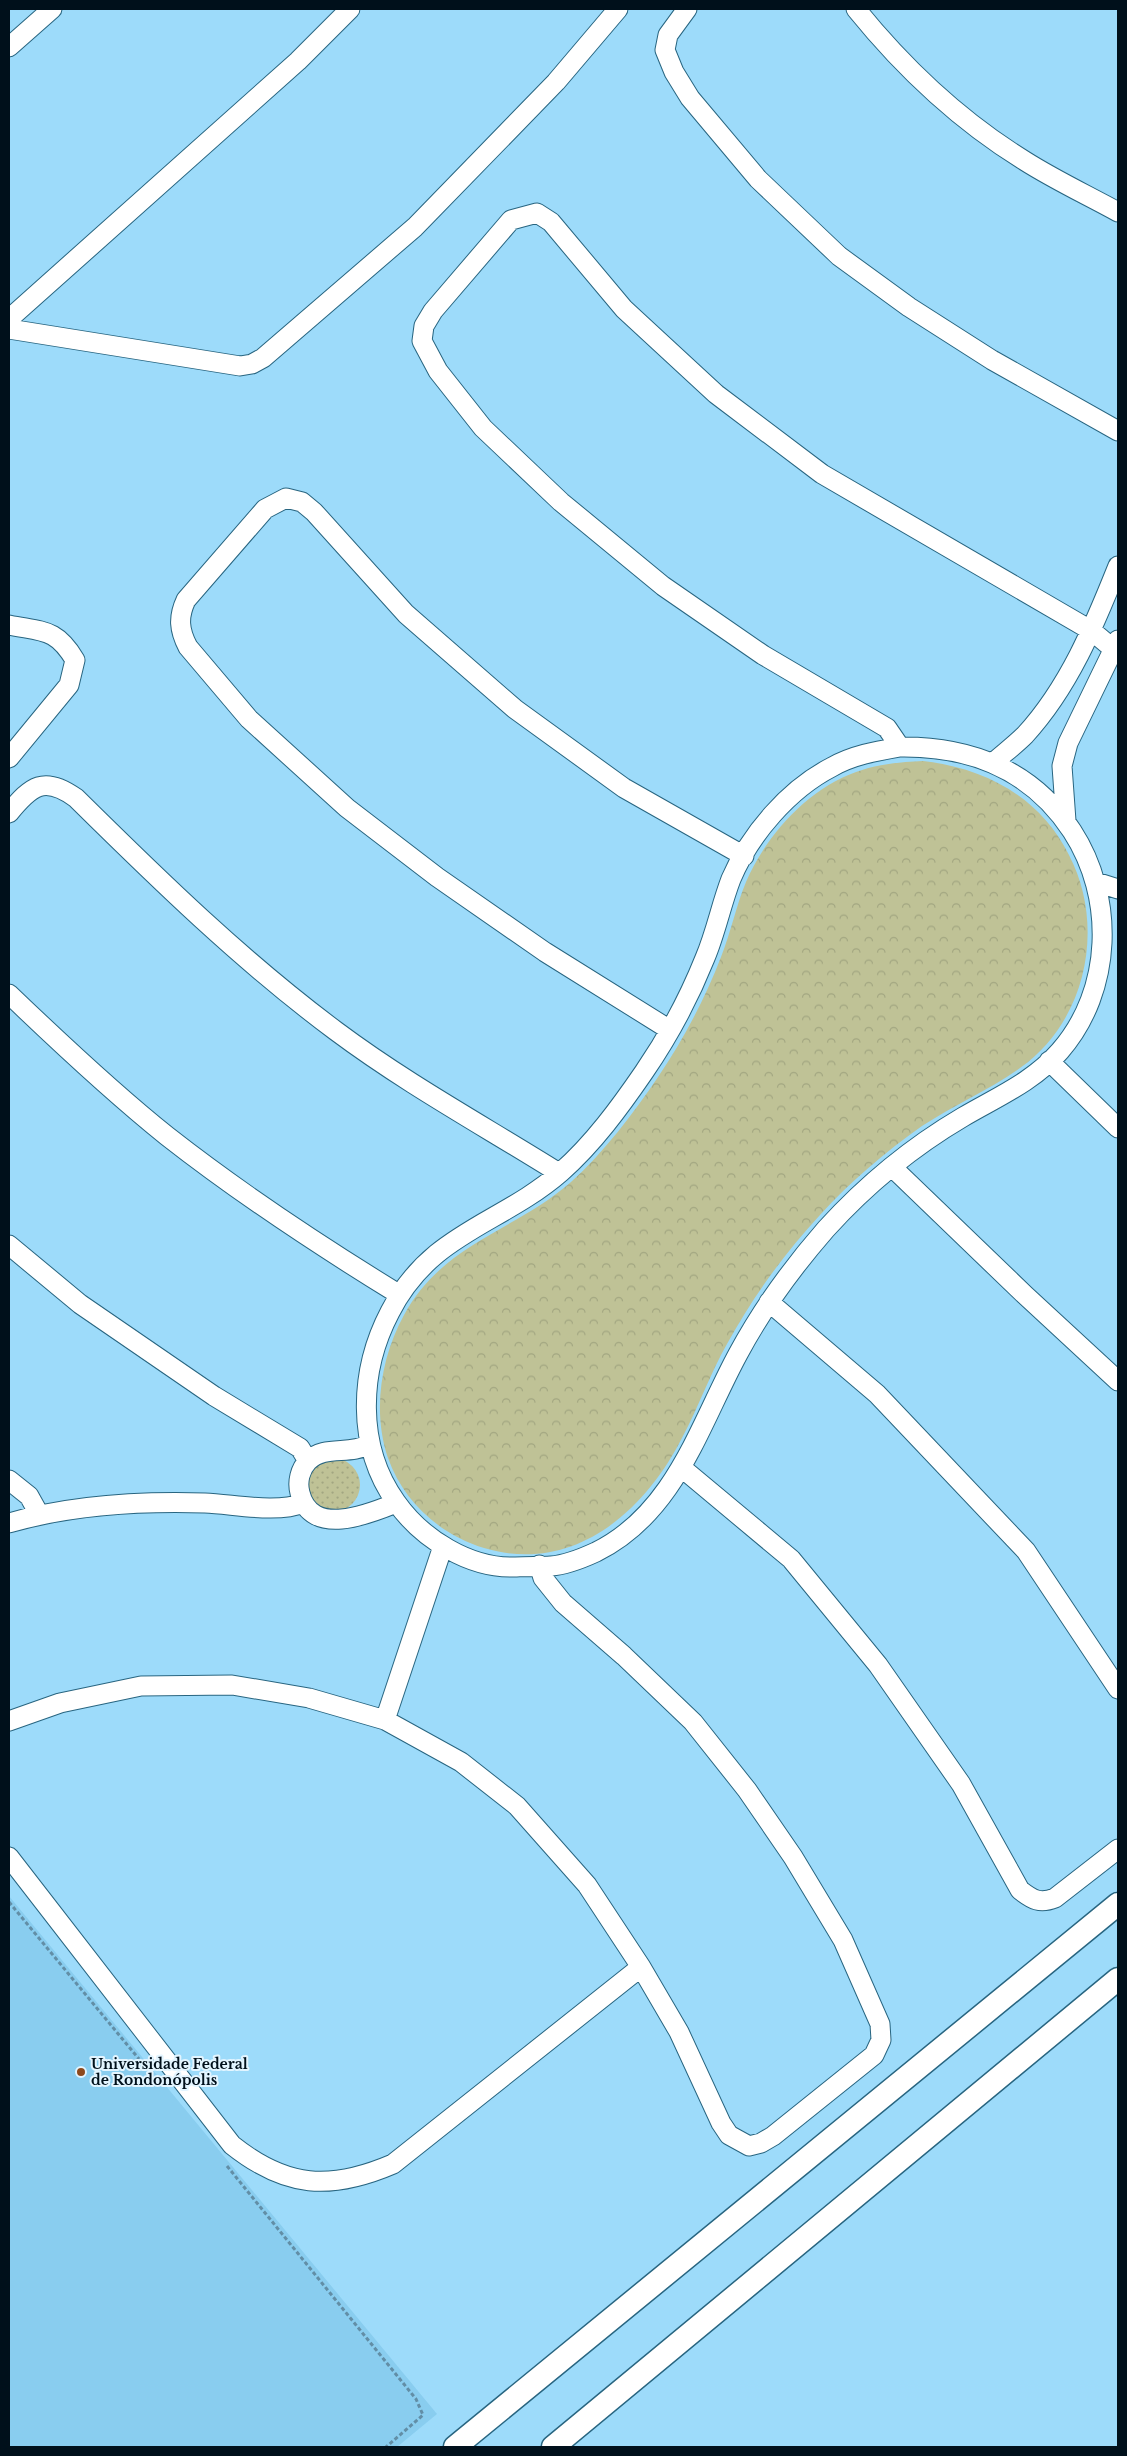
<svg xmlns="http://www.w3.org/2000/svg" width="1127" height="2456" viewBox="0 0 1127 2456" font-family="'Libre Baskerville',serif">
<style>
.built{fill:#89cdef}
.grass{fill:url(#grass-dots)}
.park{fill:url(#park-crowns)}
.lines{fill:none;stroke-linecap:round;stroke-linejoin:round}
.minor-casing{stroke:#286580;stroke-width:21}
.tertiary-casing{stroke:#286580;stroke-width:25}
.path{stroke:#628ea6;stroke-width:3;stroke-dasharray:4 2.5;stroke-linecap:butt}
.minor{stroke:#fff;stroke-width:19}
.tertiary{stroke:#fff;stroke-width:22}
.poi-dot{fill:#8d491c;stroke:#e3f5ff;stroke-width:2}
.labels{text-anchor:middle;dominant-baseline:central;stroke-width:4;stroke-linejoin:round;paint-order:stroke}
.poi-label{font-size:14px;font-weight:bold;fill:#00101b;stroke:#e3f5ff;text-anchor:start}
</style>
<defs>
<pattern id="grass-dots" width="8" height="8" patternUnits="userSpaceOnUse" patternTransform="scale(1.25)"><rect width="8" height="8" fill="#bfc296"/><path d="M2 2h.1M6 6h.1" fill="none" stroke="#a2a681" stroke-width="1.8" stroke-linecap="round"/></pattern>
<pattern id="park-crowns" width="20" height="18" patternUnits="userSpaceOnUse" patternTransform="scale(1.25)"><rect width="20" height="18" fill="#bfc296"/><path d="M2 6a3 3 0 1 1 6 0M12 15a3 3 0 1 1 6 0" fill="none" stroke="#a2a681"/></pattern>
</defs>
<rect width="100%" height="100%" fill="#9ddbfa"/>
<!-- built -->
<path class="built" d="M 9,1896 L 437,2414 L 397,2447 L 9,2447 Z"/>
<!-- grass -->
<path class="grass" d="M306 1485a27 27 0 1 1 54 0a27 27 0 1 1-54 0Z"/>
<!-- park -->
<path class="park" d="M 923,761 C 985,768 1040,797 1069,855 C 1106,926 1087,1021 1020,1068 C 989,1090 954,1105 922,1126 C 885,1152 850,1182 820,1215 C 784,1254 752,1298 727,1344 C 710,1374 699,1406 683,1436 C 645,1512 573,1575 484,1548 C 440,1535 403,1501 388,1458 C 372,1411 381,1357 404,1315 C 444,1242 514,1232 571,1182 C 604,1152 633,1114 658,1077 C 683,1040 705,999 721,957 C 731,932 736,906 746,882 C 766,835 808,789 856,772 C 878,764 900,762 923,761 Z"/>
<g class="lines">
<defs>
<path id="minor" d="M 687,9 L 668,35 L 665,50 L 674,72 L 690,98 L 758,179 L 839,256 L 909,307 L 992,360 L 1118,431
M 856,9 C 903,67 960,121 1025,161 C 1055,180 1087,195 1118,212
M 9,47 L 52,9
M 9,319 L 298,61 L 350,9
M 9,329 L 240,366 L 252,364 L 263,358 L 415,227 L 556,82 L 618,9
M 9,625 C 43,632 56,628 75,660 L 69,685 L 9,758
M 900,747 C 970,746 1032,770 1072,831 C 1115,897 1113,990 1060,1051 C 1033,1082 997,1097 963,1117 C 912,1147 865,1186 826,1229 C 792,1268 762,1309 738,1354 C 699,1426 675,1513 596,1552 C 583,1558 566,1565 551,1566 C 540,1567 528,1566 516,1567 C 470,1569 422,1539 396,1502 C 356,1446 359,1371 390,1312 C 431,1232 500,1225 561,1172 C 593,1144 620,1107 644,1072 C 668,1037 689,998 705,958 C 716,932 721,905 731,879 C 750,834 789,789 832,767 C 853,755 877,751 900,747 Z
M 900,747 L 887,728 L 763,655 L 663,586 L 561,502 L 483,428 L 438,371 L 422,341 L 424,326 L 433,311 L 511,220 L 537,213 L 551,222 L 624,309 L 716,394 L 822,474 L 1092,631 L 1118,653
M 993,763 C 1003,754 1015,745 1025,735 C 1069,687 1094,626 1118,566
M 9,813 C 31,786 44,775 76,798 C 159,880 242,961 336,1031 C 407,1084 484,1126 559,1173
M 1066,821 L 1062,766 L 1068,743 L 1118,640
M 1096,882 L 1118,889
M 9,994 C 60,1043 112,1092 167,1136 C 241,1194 320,1246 400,1295
M 670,1030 L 545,952 L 437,877 L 347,808 L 249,719 L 188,647 C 179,630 178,617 186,600 L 265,509 L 286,498 L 302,502 L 314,512 L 406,614 L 515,709 L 624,788 L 744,856
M 1049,1061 L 1118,1128
M 892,1167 L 1025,1295 L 1118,1381
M 9,1245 L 80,1304 L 214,1396 L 300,1448 L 308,1461
M 769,1302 L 877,1394 L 1026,1551 L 1118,1689
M 369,1444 C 350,1456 325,1444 308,1461 C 300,1469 297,1482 300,1493 C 311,1538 369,1514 396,1503
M 682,1468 L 791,1559 L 878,1665 L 961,1784 L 1020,1890 C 1033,1900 1040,1904 1055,1898 L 1118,1849
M 9,1480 L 29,1496 L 39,1514
M 9,1523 C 71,1505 141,1501 205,1503 C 233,1504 277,1514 303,1503
M 385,1720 L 443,1546
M 9,1721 L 60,1703 L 141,1686 L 232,1685 L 309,1698 L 385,1720 L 461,1762 L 517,1806 L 587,1885 L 641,1967 L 679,2032 L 721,2123 L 729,2135 L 749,2146 L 761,2143 L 773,2136 L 874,2055 L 881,2040 L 880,2024 L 843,1940 L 793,1857 L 747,1790 L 693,1722 L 624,1656 L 563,1603 L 543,1578 L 539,1565
M 9,1857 L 232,2145 C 286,2188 330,2191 393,2164 L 641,1967"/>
<path id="tertiary" d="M 455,2447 L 1118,1904
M 553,2447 L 1118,1979"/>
</defs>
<!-- minor casing -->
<use href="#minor" class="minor-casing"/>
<!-- tertiary casing -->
<use href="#tertiary" class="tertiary-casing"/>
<!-- path -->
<path class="path" d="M 9,1902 L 139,2059
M 227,2166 L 416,2399 L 423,2415 L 386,2447"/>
<!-- minor -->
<use href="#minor" class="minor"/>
<!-- tertiary -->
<use href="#tertiary" class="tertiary"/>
</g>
<!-- markers -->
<circle class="poi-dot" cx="81" cy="2072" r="5"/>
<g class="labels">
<!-- poi labels -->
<g class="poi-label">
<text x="91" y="2064">Universidade Federal<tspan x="91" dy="16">de Rondonópolis</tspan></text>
</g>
</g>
<!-- border -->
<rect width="1127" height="2456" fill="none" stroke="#00101b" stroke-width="20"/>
</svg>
